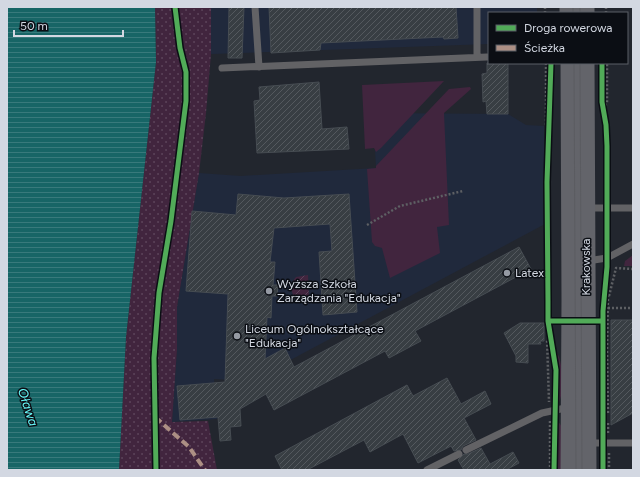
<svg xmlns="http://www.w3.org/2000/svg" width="640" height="477" viewBox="0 0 640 477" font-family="Figtree,sans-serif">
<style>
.built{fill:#20293c}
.grass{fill:#41253e}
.park{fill:url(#park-dots)}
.garden{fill:url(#garden-furrows)}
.water{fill:url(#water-rules)}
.building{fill:url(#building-hatch);stroke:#464c52}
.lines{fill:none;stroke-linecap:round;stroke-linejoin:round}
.path{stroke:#5e6064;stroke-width:2.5;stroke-dasharray:2 2;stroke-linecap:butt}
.service{stroke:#626265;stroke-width:7}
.secondary{stroke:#63646a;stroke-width:19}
.tram{stroke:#5b5c61;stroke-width:1}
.quiet{stroke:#ac8f84;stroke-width:4;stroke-dasharray:8 4;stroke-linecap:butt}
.cycleway-casing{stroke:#0b0e14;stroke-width:8}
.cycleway{stroke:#51ab58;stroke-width:5}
.poi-dot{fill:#959aa3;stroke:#0b0e14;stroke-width:1.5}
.labels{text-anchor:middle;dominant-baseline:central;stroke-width:3;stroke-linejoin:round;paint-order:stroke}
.street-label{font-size:12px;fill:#d3d8e2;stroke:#0b0e14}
.poi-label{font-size:12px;fill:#d3d8e2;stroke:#0b0e14;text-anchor:start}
.water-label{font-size:13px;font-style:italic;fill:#67f9f9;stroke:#0b0e14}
</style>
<defs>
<pattern id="park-dots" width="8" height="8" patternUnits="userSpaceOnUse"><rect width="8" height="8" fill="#41253e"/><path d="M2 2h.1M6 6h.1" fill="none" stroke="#5c445a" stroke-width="1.8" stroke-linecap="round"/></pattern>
<pattern id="garden-furrows" width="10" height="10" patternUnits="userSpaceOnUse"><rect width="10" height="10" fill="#41253e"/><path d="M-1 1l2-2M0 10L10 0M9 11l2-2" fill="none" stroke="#5c445a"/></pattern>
<pattern id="water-rules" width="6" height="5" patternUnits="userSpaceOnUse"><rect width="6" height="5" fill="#176566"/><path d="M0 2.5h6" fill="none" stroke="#387a7c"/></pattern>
<pattern id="building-hatch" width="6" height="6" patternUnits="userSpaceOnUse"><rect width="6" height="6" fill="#383e43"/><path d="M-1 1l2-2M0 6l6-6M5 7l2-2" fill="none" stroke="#54595e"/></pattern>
</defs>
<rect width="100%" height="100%" fill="#22262e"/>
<!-- built -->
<path class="built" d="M 211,7 L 537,7 L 537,13 L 489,13 L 489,44 L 211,54 Z
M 373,113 L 508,114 L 526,125 L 544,126 L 545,224 L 251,381 L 214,379 L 217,419 L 172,422 L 177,349 L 177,307 L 199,173 L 241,176 L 376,168 Z"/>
<!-- grass -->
<path class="grass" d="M 444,81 L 381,148 L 376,152 L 374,148 L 365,149 L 362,85 Z
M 470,87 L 471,89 L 444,113 L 449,225 L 437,227 L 440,253 L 390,278 L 382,248 L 375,246 L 372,242 L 367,169 L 376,168 L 376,166 L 449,89 Z
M 633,255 L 633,266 L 624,266 L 625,261 Z
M 557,353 C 563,360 564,394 559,402 Z
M 558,421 L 562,427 L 562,470 L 557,470 Z"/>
<!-- park -->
<path class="park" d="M 155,7 L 211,7 L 211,54 L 206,113 L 199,173 L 177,307 L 177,349 L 172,422 L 208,421 L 217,470 L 119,470 L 126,337 L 156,62 Z"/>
<!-- garden -->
<path class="garden" d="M 308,275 L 309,297 L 295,297 C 289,290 291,283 296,277 Z"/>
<!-- water -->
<path class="water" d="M 7,7 L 155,7 L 156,62 L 126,337 L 119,470 L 7,470 Z"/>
<!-- building -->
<path class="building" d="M 229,7 L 244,7 L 242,58 L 228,58 Z
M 269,7 L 456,7 L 458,38 L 444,39 L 443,37 L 321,43 L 320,50 L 271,53 Z
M 487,63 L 508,63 L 508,114 L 487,114 L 486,101 L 483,102 L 482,74 L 487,73 Z
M 319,82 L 322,129 L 347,127 L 349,149 L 257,153 L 254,101 L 260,100 L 259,87 Z
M 238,194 L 284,198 L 349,194 L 357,312 L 323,315 L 319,252 L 332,251 L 330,224 L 274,228 L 270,262 L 275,262 L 273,285 L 278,285 L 277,296 L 272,296 L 271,318 L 267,317 L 265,359 L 285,348 L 294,367 L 519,247 L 531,269 L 415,331 L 421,341 L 389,358 L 385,351 L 274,410 L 266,394 L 240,409 L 241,426 L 230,427 L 231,440 L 220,441 L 218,417 L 180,420 L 177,386 L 225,382 L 228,294 L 186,291 L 192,211 L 236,215 Z
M 611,320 L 633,320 L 633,413 L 611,425 Z
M 520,323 L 544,323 L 544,341 L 540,341 L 541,344 L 528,344 L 528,363 L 516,362 L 516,356 L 504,333 Z
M 447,378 L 461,404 L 485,391 L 491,404 L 464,418 L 476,440 L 463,446 L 461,450 L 454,451 L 451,446 L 418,463 L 403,434 L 370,452 L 364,440 L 307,470 L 282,470 L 275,456 L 407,385 L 413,396 Z
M 481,448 L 490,464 L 513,452 L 519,463 L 506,470 L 464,470 L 458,460 L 464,454 L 468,454 Z"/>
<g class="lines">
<!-- path -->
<path class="path" d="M 545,7 L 545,13
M 606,7 L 606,13
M 546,63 L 546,127
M 605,105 L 607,104 L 607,63
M 367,225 L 400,206 L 463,191
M 608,295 L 607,350 L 608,414
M 609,296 L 616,268 L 633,269
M 608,308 L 633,308
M 549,338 L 547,339 L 549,402
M 550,421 L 550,470
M 608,423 L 608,433
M 609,453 L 609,470"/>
<!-- service -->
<path class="service" d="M 255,7 L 259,67
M 477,7 L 477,56
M 222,68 L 487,57
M 586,208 L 633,208
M 587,261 L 607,258 L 633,244
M 587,443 L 633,443
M 466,450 L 542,413 L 570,407
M 427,470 L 459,454"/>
<!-- secondary -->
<path class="secondary" d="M 569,7 L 569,13
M 585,7 L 585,13
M 570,63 L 571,300 L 570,470
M 585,63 L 587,470"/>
<!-- tram -->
<path class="tram" d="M 573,7 L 573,13
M 580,7 L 580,13
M 574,63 L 576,470
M 580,63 L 582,470"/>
<!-- quiet -->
<path class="quiet" d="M 155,417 L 189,447 L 205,470"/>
<defs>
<path id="cycleway" d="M 551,63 L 547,182 L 548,301 L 548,321 L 556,370 L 554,470
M 602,63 L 602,102 L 606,125 L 607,146 L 607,267 L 603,311 L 603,470
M 548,321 L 603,321
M 156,470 L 154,358 L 159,293 L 171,221 L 186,101 L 186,72 L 180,48 L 175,7"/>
</defs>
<!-- cycleway casing -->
<use href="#cycleway" class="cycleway-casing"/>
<!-- cycleway -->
<use href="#cycleway" class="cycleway"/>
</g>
<!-- markers -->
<g class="poi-dot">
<circle cx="507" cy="273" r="4"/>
<circle cx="269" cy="291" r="4"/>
<circle cx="237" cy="336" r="4"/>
</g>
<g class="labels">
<!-- street labels -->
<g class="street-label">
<text transform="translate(586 267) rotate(-90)">Krakowska</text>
</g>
<!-- poi labels -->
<g class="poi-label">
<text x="515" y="273">Latex</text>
<text x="277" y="284">Wyższa Szkoła<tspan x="277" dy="14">Zarządzania "Edukacja"</tspan></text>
<text x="245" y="329">Liceum Ogólnokształcące<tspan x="245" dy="14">"Edukacja"</tspan></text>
</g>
<!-- water labels -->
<g class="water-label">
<text transform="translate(28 407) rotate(72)">Oława</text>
</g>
</g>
<!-- border -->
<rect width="640" height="477" fill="none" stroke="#d3d8e2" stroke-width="16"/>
<!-- legend -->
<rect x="488" y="12" width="140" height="52" fill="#0b0e14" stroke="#5b5f66"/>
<rect x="496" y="25" width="20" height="6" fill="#51ab58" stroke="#5b5f66"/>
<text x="524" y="32" font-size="12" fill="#d3d8e2">Droga rowerowa</text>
<rect x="496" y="45" width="20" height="6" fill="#ac8f84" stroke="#5b5f66"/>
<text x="524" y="52" font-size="12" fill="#d3d8e2">Ścieżka</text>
<!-- scale -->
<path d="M14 30v6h109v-6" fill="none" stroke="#d3d8e2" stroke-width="2"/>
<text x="20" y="30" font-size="12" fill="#d3d8e2" stroke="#0b0e14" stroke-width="3" paint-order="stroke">50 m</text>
</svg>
